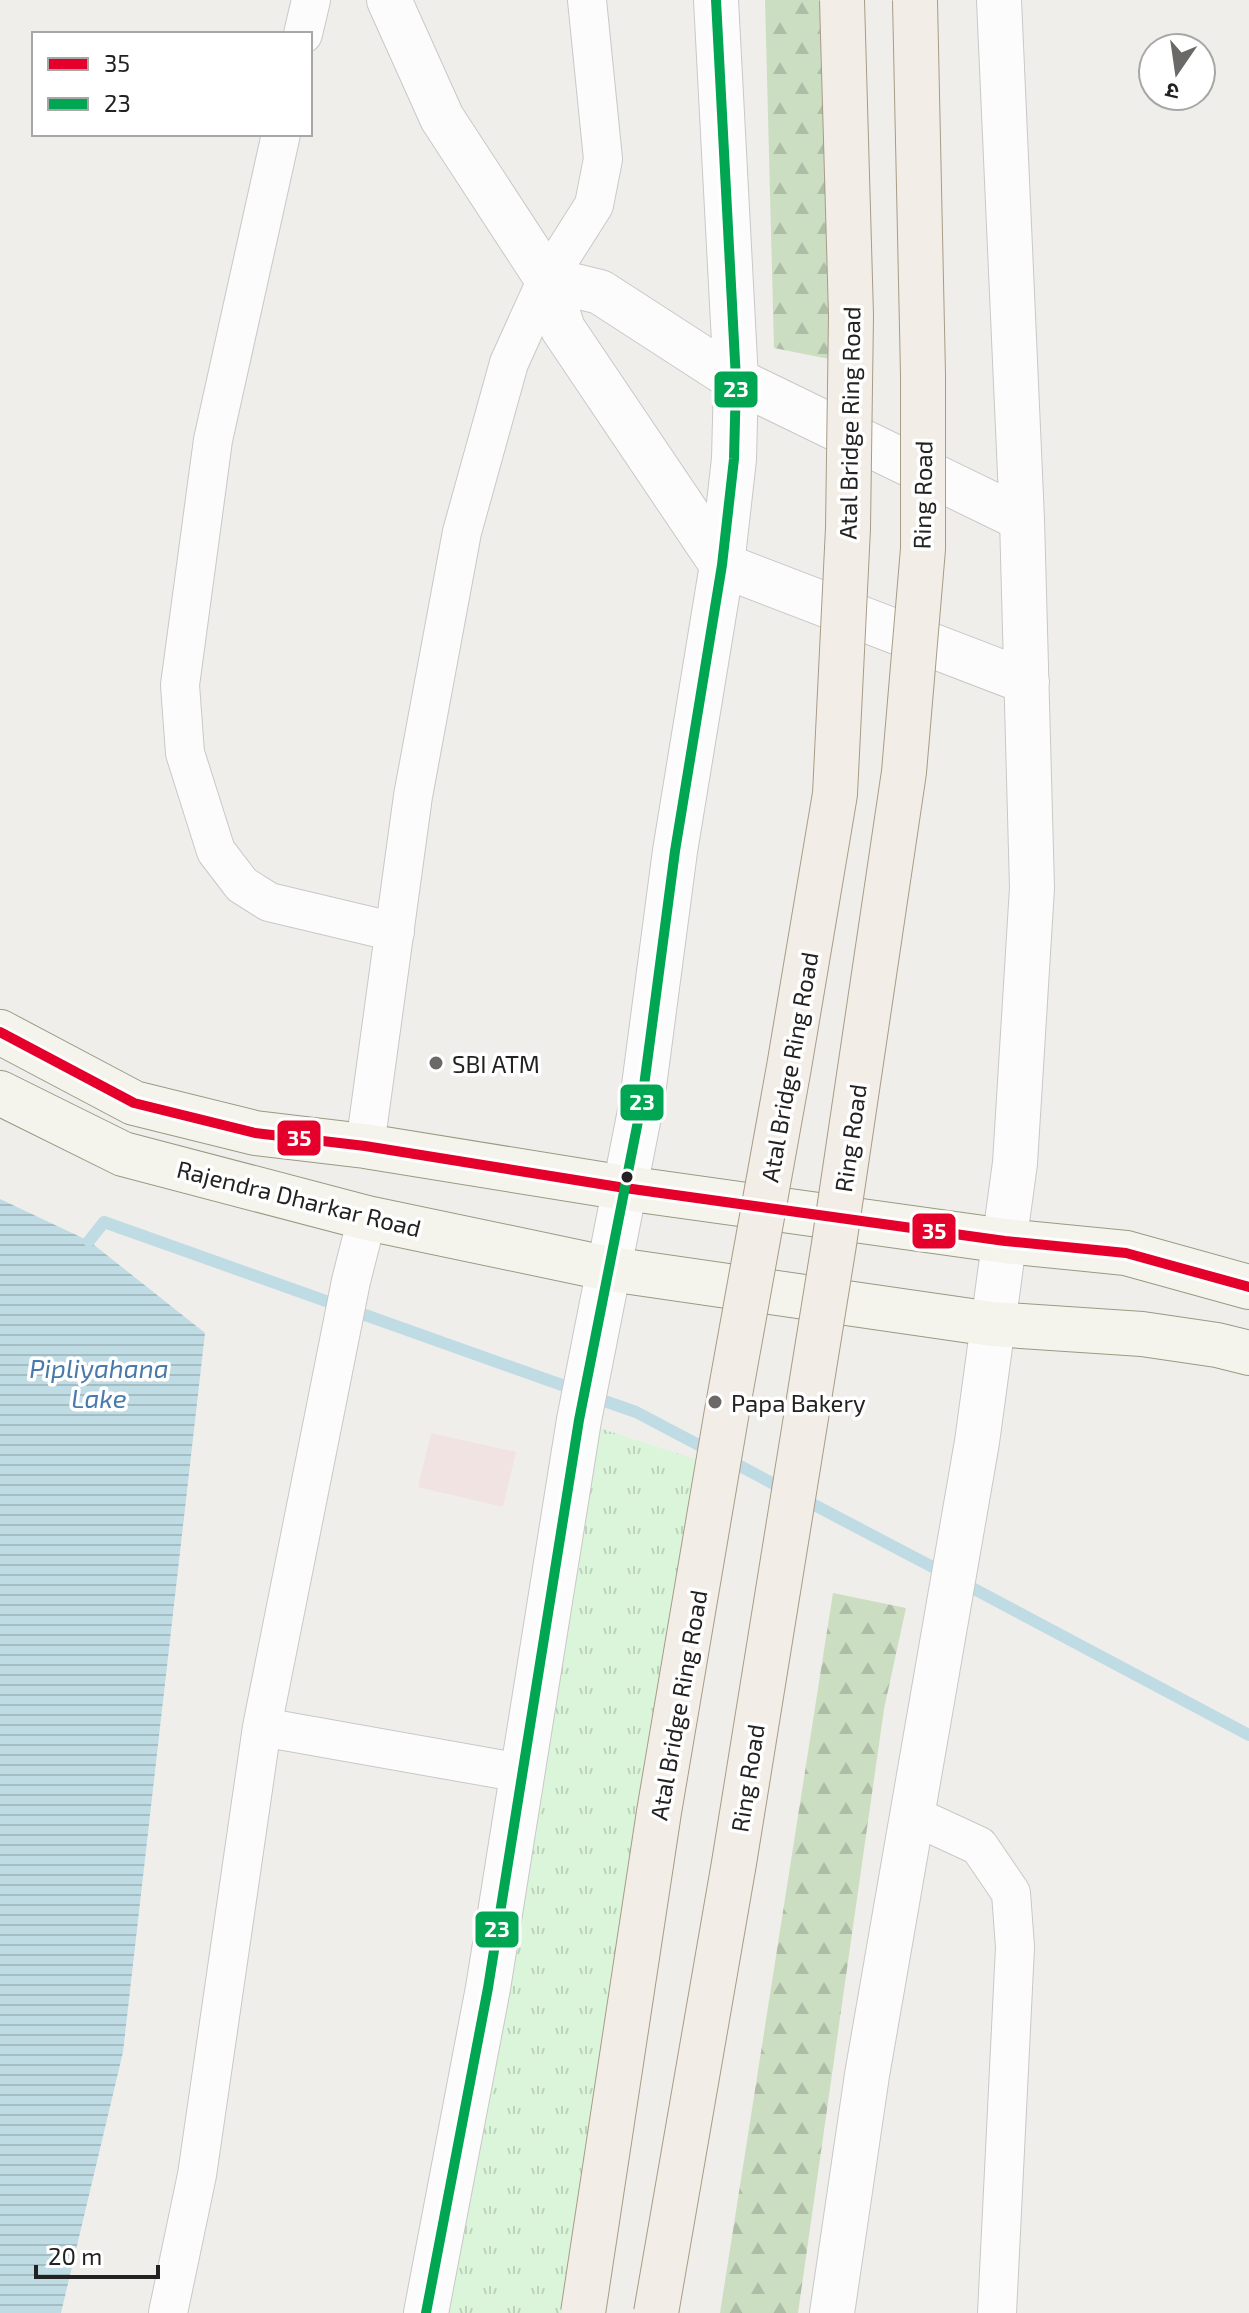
<svg xmlns="http://www.w3.org/2000/svg" width="1249" height="2313" viewBox="0 0 1249 2313" font-family="'Exo 2','Noto Sans Devanagari',sans-serif">
<style>
.commercial{fill:#f1e3e1}
.forest{fill:url(#forest-firs)}
.park{fill:url(#park-tufts)}
.water{fill:url(#water-rules)}
.lines{fill:none;stroke-linecap:round;stroke-linejoin:round}
.stream{stroke:#bfdbe3;stroke-width:12}
.minor-casing{stroke:#c9c8c7;stroke-width:40}
.tertiary-casing{stroke:#c9c8c7;stroke-width:46}
.secondary-casing{stroke:#999a82;stroke-width:46}
.minor{stroke:#fdfcfc;stroke-width:38}
.tertiary{stroke:#fdfcfc;stroke-width:44}
.secondary{stroke:#f4f4ed;stroke-width:44}
.primary-bridge-casing{stroke:#a79c86;stroke-width:46;stroke-linecap:butt}
.primary-bridge{stroke:#f3ede7;stroke-width:44}
.bus-1-casing{stroke:#fff;stroke-width:16}
.bus-2-casing{stroke:#fff;stroke-width:16}
.bus-1{stroke:#e4002b;stroke-width:10}
.bus-2{stroke:#00a651;stroke-width:10}
.poi-dot{fill:#6a6968;stroke:#fff;stroke-width:3}
.bus-dot{fill:#222;stroke:#fff;stroke-width:3}
.labels{text-anchor:middle;dominant-baseline:central;stroke-width:7;stroke-linejoin:round;paint-order:stroke}
.street-label{font-size:24px;fill:#222;stroke:#fff}
.poi-label{font-size:24px;fill:#222;stroke:#fff;text-anchor:start}
.water-label{font-size:26px;font-style:italic;fill:#4a7aab;stroke:#fff}
.line-badge{stroke:#fff;stroke-width:3}
.badge-label{font-size:22px;text-anchor:middle;font-weight:bold;fill:#fff}
</style>
<defs>
<pattern id="forest-firs" width="22" height="20" patternUnits="userSpaceOnUse" patternTransform="scale(2)"><rect width="22" height="20" fill="#cbdec1"/><path d="M5 1l3.5 6h-7zM16 11l3.5 6h-7z" fill="#aebea6"/></pattern>
<pattern id="park-tufts" width="24" height="20" patternUnits="userSpaceOnUse" patternTransform="scale(2)"><rect width="24" height="20" fill="#daf5da"/><path d="M3 7l-1-3M5 7V3M7 7l1-3M15 17l-1-3M17 17v-4M19 17l1-3" fill="none" stroke="#bbd2bb"/></pattern>
<pattern id="water-rules" width="6" height="5" patternUnits="userSpaceOnUse" patternTransform="scale(2)"><rect width="6" height="5" fill="#bfdbe3"/><path d="M0 2.5h6" fill="none" stroke="#a4bcc2"/></pattern>
</defs>
<rect width="100%" height="100%" fill="#f0eeeb"/>
<!-- commercial -->
<path class="commercial" d="M 431,1433 L 516,1452 L 503,1507 L 418,1487 Z"/>
<!-- forest -->
<path class="forest" d="M 765,0 L 838,0 L 859,365 L 774,348 Z
M 833,1593 L 906,1608 L 884,1709 L 798,2313 L 720,2313 Z"/>
<!-- park -->
<path class="park" d="M 599,1428 L 701,1461 L 591,2313 L 427,2313 Z"/>
<!-- water -->
<path class="water" d="M 0,1199 L 89,1241 L 205,1333 L 123,2052 L 61,2313 L 0,2313 Z"/>
<g class="lines">
<!-- stream -->
<path class="stream" d="M 89,1241 L 104,1222 L 576,1390
M 593,1397 L 636,1412 L 710,1451
M 727,1459 L 785,1490
M 801,1498 L 944,1573
M 961,1582 L 1249,1735"/>
<defs>
<path id="minor" d="M 303,34 L 311,0
M 281,134 L 213,440 L 180,685 L 185,753 L 216,851 L 242,885 L 269,902 L 395,932
M 365,1146 L 413,796 L 462,532 L 509,363 L 547,279 L 594,205 L 603,159 L 587,0
M 367,1218 L 351,1281 L 262,1727 L 521,1773
M 912,1815 L 979,1846 L 1011,1893 L 1015,1947 L 997,2313
M 168,2313 L 197,2175 L 262,1727"/>
<path id="tertiary" d="M 389,0 L 442,118 L 547,279 L 563,329 L 722,565 L 1027,682
M 547,279 L 600,292 L 736,380 L 1022,519
M 426,2313 L 488,1988 L 579,1420 L 642,1101 L 675,851 L 722,565 L 734,459 L 736,380 L 716,0
M 832,2313 L 867,2075 L 977,1442 L 1015,1163 L 1032,888 L 1022,519 L 999,0"/>
<path id="secondary" d="M 0,1032 L 134,1103 L 255,1133 L 365,1146 L 625,1188 L 1005,1241 L 1126,1253 L 1249,1287
M 0,1093 L 123,1154 L 367,1218 L 610,1269 L 992,1324 L 1142,1334 L 1217,1345 L 1249,1353"/>
</defs>
<!-- minor casing -->
<use href="#minor" class="minor-casing"/>
<!-- tertiary casing -->
<use href="#tertiary" class="tertiary-casing"/>
<!-- secondary casing -->
<use href="#secondary" class="secondary-casing"/>
<!-- minor -->
<use href="#minor" class="minor"/>
<!-- tertiary -->
<use href="#tertiary" class="tertiary"/>
<!-- secondary -->
<use href="#secondary" class="secondary"/>
<defs>
<path id="primary-bridge" d="M 583,2313 L 659,1812 L 727,1411 L 789,1067 L 835,794 L 848,528 L 851,315 L 842,0
M 656,2313 L 734,1863 L 834,1244 L 904,772 L 923,549 L 923,375 L 915,0"/>
</defs>
<!-- primary-bridge casing -->
<use href="#primary-bridge" class="primary-bridge-casing"/>
<!-- primary-bridge -->
<use href="#primary-bridge" class="primary-bridge"/>
<defs>
<path id="bus-1" d="M 0,1032 L 134,1103 L 255,1133 L 365,1146 L 625,1188 L 1005,1241 L 1126,1253 L 1249,1287"/>
<path id="bus-2" d="M 426,2313 L 488,1988 L 579,1420 L 642,1101 L 675,851 L 722,565 L 734,459 L 736,380 L 716,0"/>
</defs>
<!-- bus-1 casing -->
<use href="#bus-1" class="bus-1-casing"/>
<!-- bus-2 casing -->
<use href="#bus-2" class="bus-2-casing"/>
<!-- bus-1 -->
<use href="#bus-1" class="bus-1"/>
<!-- bus-2 -->
<use href="#bus-2" class="bus-2"/>
</g>
<!-- markers -->
<g class="poi-dot">
<circle cx="436" cy="1063" r="8"/>
<circle cx="715" cy="1402" r="8"/>
</g>
<circle class="bus-dot" cx="627" cy="1177" r="7"/>
<g class="labels">
<!-- street labels -->
<g class="street-label">
<text transform="translate(849 423) rotate(-89)">Atal Bridge Ring Road</text>
<text transform="translate(922 495) rotate(-89)">Ring Road</text>
<text transform="translate(789 1067) rotate(-80)">Atal Bridge Ring Road</text>
<text transform="translate(850 1138) rotate(-82)">Ring Road</text>
<text transform="translate(299 1198) rotate(14)">Rajendra Dharkar Road</text>
<text transform="translate(678 1705) rotate(-80)">Atal Bridge Ring Road</text>
<text transform="translate(747 1778) rotate(-81)">Ring Road</text>
</g>
<!-- poi labels -->
<g class="poi-label">
<text x="452" y="1063">SBI ATM</text>
<text x="731" y="1402">Papa Bakery</text>
</g>
<!-- water labels -->
<g class="water-label">
<text x="99" y="1367">Pipliyahana<tspan x="99" dy="30">Lake</tspan></text>
</g>
</g>
<g class="line-badge">
<rect x="713" y="370" width="46" height="39" rx="8" fill="#00a651"/>
<rect x="619" y="1083" width="46" height="39" rx="8" fill="#00a651"/>
<rect x="276" y="1119" width="46" height="38" rx="8" fill="#e4002b"/>
<rect x="911" y="1212" width="46" height="38" rx="8" fill="#e4002b"/>
<rect x="474" y="1910" width="46" height="39" rx="8" fill="#00a651"/>
</g>
<g class="badge-label">
<text x="736" y="397">23</text>
<text x="642" y="1110">23</text>
<text x="299" y="1146">35</text>
<text x="934" y="1239">35</text>
<text x="497" y="1937">23</text>
</g>
<!-- legend -->
<rect x="32" y="32" width="280" height="104" fill="#ffffff" stroke="#a7a7a7" stroke-width="2"/>
<rect x="48" y="58" width="40" height="12" fill="#e4002b" stroke="#a7a7a7" stroke-width="2"/>
<text x="104" y="72" font-size="24" fill="#222222">35</text>
<rect x="48" y="98" width="40" height="12" fill="#00a651" stroke="#a7a7a7" stroke-width="2"/>
<text x="104" y="112" font-size="24" fill="#222222">23</text>
<!-- north arrow -->
<g transform="translate(1177 72) rotate(193)"><circle r="38" fill="#ffffff" stroke="#a7a7a7" stroke-width="2"/>
<path d="M0-6L14 30L0 20L-14 30Z" fill="#6a6968"/>
<text y="-12" font-size="22" font-weight="bold" text-anchor="middle" fill="#222222">उ</text>
</g>
<!-- scale -->
<path d="M36 2265v12h122v-12" fill="none" stroke="#222222" stroke-width="4"/>
<text x="48" y="2265" font-size="24" fill="#222222" stroke="#ffffff" stroke-width="6" paint-order="stroke">20 m</text>
</svg>
